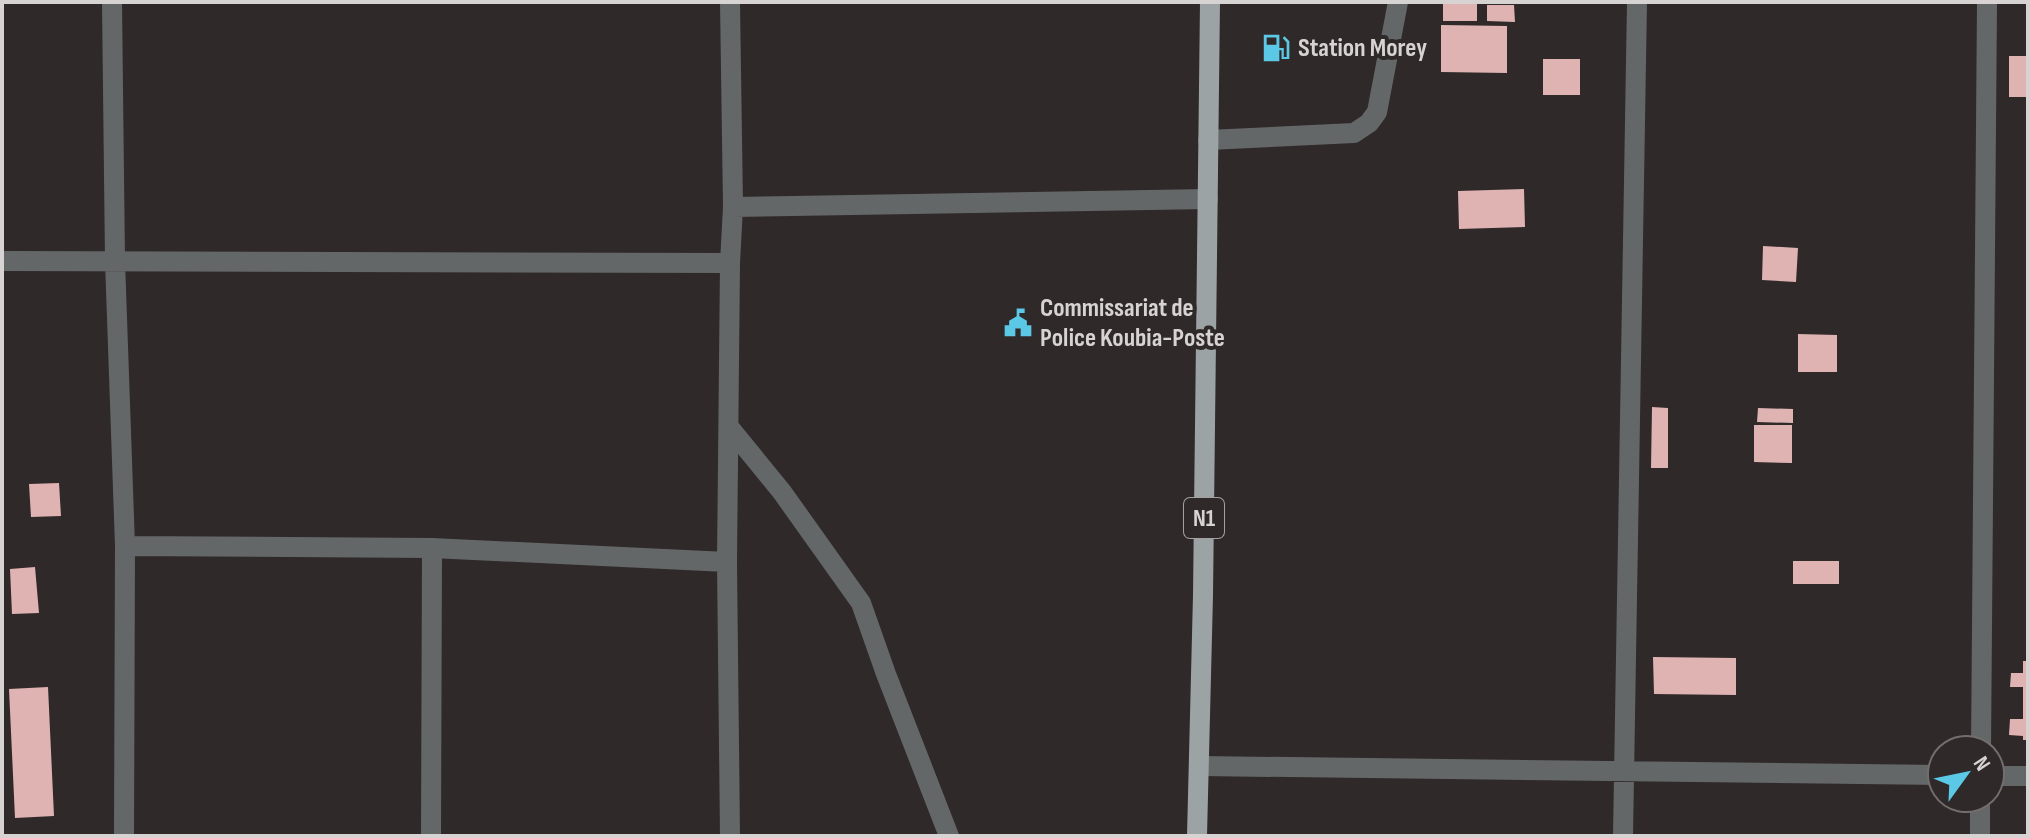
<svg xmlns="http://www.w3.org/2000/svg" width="2030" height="838" viewBox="0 0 2030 838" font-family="'Sofia Sans Condensed',sans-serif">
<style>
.building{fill:#e0b3b3}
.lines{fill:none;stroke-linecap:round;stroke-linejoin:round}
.minor{stroke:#646768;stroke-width:20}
.major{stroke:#9ca3a5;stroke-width:20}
.labels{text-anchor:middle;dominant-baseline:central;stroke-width:8;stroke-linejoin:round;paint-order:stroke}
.shield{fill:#302929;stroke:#a5a0a0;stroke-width:2}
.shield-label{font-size:24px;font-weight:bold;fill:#d7d3d3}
.poi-label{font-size:26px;font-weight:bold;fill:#d7d3d3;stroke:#302929;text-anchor:start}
</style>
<rect width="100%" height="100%" fill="#302929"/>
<!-- building -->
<path class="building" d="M 1443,3 L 1477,3 L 1477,21 L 1443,21 Z
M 1487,5 L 1514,5 L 1515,22 L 1487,21 Z
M 1441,25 L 1507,26 L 1507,73 L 1441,72 Z
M 2009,56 L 2028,56 L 2028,97 L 2009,97 Z
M 1543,59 L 1580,59 L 1580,95 L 1543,95 Z
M 1524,189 L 1525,227 L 1459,229 L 1458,191 Z
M 1763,246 L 1798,248 L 1796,282 L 1762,280 Z
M 1798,334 L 1837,335 L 1837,372 L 1798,372 Z
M 1652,407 L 1668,408 L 1668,468 L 1651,468 Z
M 1758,408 L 1793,409 L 1793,423 L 1757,422 Z
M 1754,425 L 1792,425 L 1792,463 L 1754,462 Z
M 59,483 L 61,516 L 31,517 L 29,484 Z
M 1793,561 L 1839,561 L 1839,584 L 1793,584 Z
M 35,567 L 39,613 L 12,614 L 10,569 Z
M 1653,657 L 1736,658 L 1736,695 L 1654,694 Z
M 2023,661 L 2028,661 L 2028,740 L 2023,740 L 2023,736 L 2009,735 L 2010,719 L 2023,719 L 2023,687 L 2010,687 L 2011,673 L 2023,673 Z
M 48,687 L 54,816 L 15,818 L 9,689 Z"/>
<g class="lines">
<!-- minor -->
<path class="minor" d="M 112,2 L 115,261 L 125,546 L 124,836
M 1208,140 L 1354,133 L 1369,123 L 1377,112 L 1398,2
M 733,207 L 1208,199
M 2,261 L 730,263
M 729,427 L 782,492 L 861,603 L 886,674 L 949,836
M 125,546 L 432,548 L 727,562
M 1981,750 L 1987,2
M 1199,766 L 1942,775
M 1990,776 L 2028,776
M 431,836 L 432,548
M 730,836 L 727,562 L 730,263 L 733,207 L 730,2
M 1623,836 L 1637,2
M 1980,836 L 1980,798"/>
<!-- major -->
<path class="major" d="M 1197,836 L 1203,595 L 1210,2"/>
</g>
<!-- icons -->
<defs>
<symbol id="fuel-bare" viewBox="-9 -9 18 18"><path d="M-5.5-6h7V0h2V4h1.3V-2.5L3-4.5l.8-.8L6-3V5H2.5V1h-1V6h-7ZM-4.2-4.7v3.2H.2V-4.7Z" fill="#5bc8e6" stroke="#302929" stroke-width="2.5" paint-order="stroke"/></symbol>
<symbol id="civic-bare" viewBox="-9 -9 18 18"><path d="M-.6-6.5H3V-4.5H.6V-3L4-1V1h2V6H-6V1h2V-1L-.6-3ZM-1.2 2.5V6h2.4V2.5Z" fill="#5bc8e6" stroke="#302929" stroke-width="2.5" paint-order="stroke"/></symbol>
</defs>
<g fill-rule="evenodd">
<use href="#fuel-bare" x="1256" y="28" width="40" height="40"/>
<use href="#civic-bare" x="998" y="303" width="40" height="40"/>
</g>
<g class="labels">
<!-- shield labels -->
<rect class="shield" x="1184" y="498" width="40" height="40" rx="6"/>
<g class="shield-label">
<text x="1204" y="518">N1</text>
</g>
<!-- poi labels -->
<g class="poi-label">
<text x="1298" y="48">Station Morey</text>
<text x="1040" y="308">Commissariat de<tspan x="1040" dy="30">Police Koubia-Poste</tspan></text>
</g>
</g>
<!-- border -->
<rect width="2030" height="838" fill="none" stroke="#d7d3d3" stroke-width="8"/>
<!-- north arrow -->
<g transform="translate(1966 774) rotate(57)"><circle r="38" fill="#302929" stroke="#736d6d" stroke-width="2"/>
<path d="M0-6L14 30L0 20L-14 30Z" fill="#5bc8e6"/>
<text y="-12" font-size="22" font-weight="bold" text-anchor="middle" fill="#d7d3d3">N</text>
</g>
</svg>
